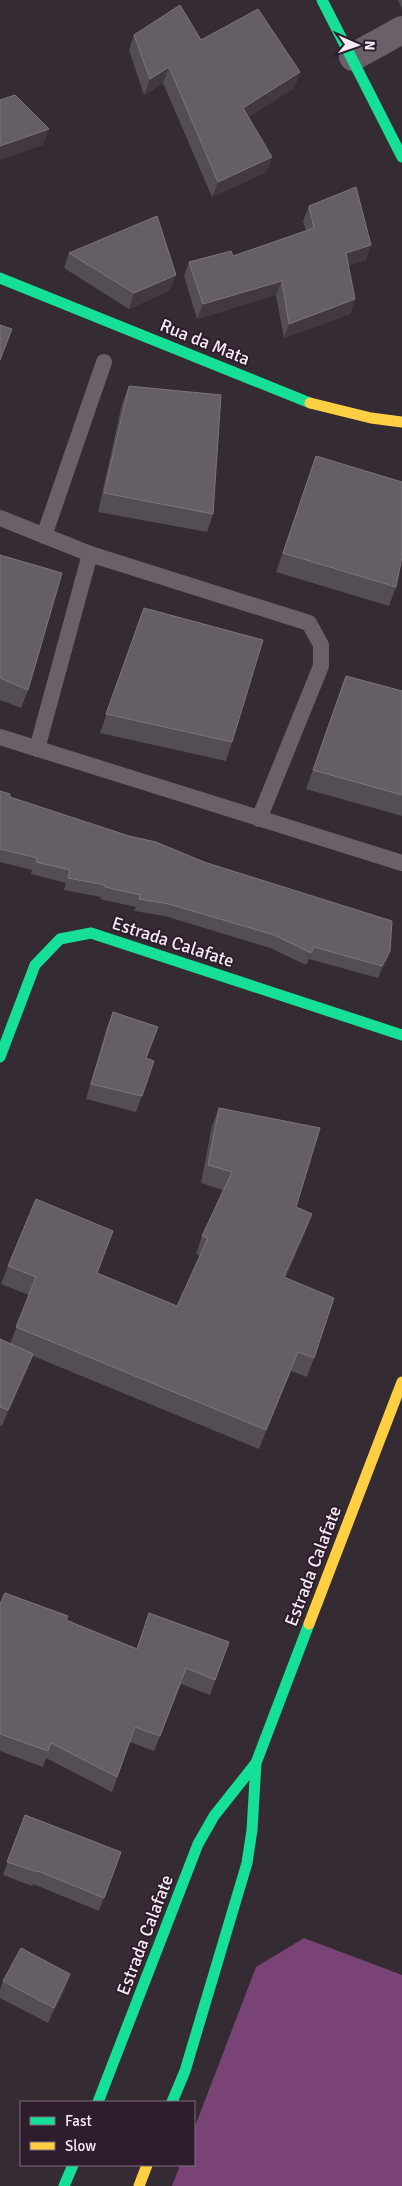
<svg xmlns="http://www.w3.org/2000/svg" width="402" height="2186" viewBox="0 0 402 2186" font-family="Signika,sans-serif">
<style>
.forest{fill:#7a4375}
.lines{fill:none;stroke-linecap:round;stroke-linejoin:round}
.lane{stroke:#6a6069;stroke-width:16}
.street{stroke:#6a6069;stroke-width:28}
.fast{stroke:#16e098;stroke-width:11}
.slow{stroke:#ffcf43;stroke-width:11}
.wall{fill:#554d54}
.shaded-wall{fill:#413840}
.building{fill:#665e65;stroke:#7d747c}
.labels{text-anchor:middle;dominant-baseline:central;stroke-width:4;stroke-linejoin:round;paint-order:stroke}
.street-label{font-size:18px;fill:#f6ebf5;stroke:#2e1d2c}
</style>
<rect width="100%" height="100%" fill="#342b33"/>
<!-- forest -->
<path class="forest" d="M 304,1938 L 402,1975 L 402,2186 L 172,2186 L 180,2165 L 194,2165 L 194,2129 L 256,1967 Z"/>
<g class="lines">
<!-- lane -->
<path class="lane" d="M 0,518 L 90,554 L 309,623 L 321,645 L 321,666 L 259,819
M 44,536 L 104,362
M 0,737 L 402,863
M 37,749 L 90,554"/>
<!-- street -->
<path class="street" d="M 353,57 L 402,30"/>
<!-- fast -->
<path class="fast" d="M 322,0 L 402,157
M 0,278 L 310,403
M 0,1057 L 35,965 L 60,939 L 91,933 L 402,1035
M 98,2102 L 198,1844 L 214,1816 L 256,1763 L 309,1624
M 172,2102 L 185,2071 L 247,1863 L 252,1830 L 256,1763
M 64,2186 L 73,2165"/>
<!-- slow -->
<path class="slow" d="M 310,403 L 371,418 L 402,422
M 309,1624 L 402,1382
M 139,2186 L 147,2165"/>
</g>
<!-- wall -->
<path class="wall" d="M 398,0 L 402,0 L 402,9 Z
M 134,35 L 201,40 L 300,72 L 294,88 L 248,117 L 272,157 L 266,172 L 212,197 L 163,83 L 144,95 L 129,50 Z
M 309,206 L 366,260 L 348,265 L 355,299 L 350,314 L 284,338 L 276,295 L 197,319 L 184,276 L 189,262 L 233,256 L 306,231 L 303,221 Z
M 69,253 L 170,290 L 129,309 L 64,268 Z
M 129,386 L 213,514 L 207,532 L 98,512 L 122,404 Z
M 316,456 L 396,587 L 389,606 L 276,572 Z
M 0,555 L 28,690 L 21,708 L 0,700 Z
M 144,608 L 232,742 L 226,761 L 100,733 Z
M 346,676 L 402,691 L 402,816 L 306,789 Z
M 0,791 L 10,797 L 390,951 L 386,963 L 378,978 L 309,959 L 306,965 L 270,948 L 165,916 L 134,911 L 136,907 L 100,899 L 101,897 L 64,890 L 66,883 L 31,874 L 32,870 L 0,862 Z
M 113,1012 L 146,1058 L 154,1061 L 136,1112 L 86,1099 L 107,1027 Z
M 219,1108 L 296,1207 L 305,1233 L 286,1277 L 314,1358 L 307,1377 L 291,1371 L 259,1449 L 33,1356 L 27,1370 L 2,1426 L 0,1425 L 0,1339 L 10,1344 L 29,1295 L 1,1284 L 8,1266 L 113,1231 L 97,1273 L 177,1306 L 200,1256 L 196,1254 L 202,1236 L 223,1190 L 201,1183 L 212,1126 Z
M 0,1604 L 66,1620 L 136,1648 L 229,1642 L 210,1695 L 181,1684 L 154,1751 L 130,1742 L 112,1792 L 46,1758 L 43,1767 L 0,1751 Z
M 25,1815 L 121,1852 L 99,1911 L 33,1884 L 32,1886 L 3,1875 Z
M 3,1981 L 65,1990 L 48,2023 L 0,1998 L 0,1990 Z"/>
<!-- shaded-wall -->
<path class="shaded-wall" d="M 169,67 L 163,83 L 144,95 L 150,79 Z
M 300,72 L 294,88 L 238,124 L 243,108 Z
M 49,129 L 43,145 L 0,160 L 0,146 Z
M 272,157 L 266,172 L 212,197 L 218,182 Z
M 371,245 L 366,260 L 341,268 L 346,253 Z
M 176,275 L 170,290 L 129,309 L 134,293 Z
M 282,281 L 276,295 L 197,319 L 203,304 Z
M 355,299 L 350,314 L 284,338 L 289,324 Z
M 314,947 L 309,959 L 306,965 L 311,953 Z
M 390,951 L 386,963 L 378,978 L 382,966 Z
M 312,1214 L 305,1233 L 278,1295 L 284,1277 Z
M 298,1352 L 291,1371 L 259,1449 L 266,1430 Z
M 33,1354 L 27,1370 L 2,1426 L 8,1410 Z
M 70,1974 L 65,1990 L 48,2023 L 54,2008 Z"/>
<!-- building -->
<path class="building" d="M 180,5 L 201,40 L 258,9 L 300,72 L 243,108 L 272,157 L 218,182 L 169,67 L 150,79 L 134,35 Z
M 15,95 L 49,129 L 0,146 L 0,100 Z
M 356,187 L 371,245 L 346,253 L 355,299 L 289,324 L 282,281 L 203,304 L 189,262 L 231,251 L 233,256 L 314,228 L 309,206 Z
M 157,216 L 176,275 L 134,293 L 69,253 Z
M 0,325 L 12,329 L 0,360 Z
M 129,386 L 221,395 L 213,514 L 104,493 Z
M 316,456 L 402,482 L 402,557 L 396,587 L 283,553 Z
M 0,555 L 62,573 L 28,690 L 0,678 Z
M 144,608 L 263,640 L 232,742 L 106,714 Z
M 346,676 L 402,691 L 402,795 L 313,770 Z
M 0,791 L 10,794 L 10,797 L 129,836 L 156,842 L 204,862 L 392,921 L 390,951 L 382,966 L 314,947 L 311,953 L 274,935 L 169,904 L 139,899 L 140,895 L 105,887 L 105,885 L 68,878 L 70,870 L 36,862 L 37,858 L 0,849 Z
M 113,1012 L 158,1027 L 146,1058 L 154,1061 L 142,1096 L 91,1084 Z
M 219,1108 L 320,1128 L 296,1207 L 312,1214 L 284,1277 L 334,1298 L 314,1358 L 298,1352 L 266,1430 L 16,1327 L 36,1277 L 8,1266 L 36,1199 L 113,1231 L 97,1273 L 177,1306 L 208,1238 L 202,1236 L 232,1172 L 208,1165 Z
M 0,1339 L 33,1354 L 8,1410 L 0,1407 Z
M 5,1593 L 68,1616 L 66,1620 L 137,1649 L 149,1613 L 229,1642 L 215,1680 L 186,1668 L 160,1736 L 135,1727 L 117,1777 L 51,1743 L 48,1751 L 0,1734 L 0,1604 Z
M 25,1815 L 121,1852 L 104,1898 L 38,1871 L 37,1872 L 7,1862 Z
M 21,1948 L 70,1974 L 54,2008 L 3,1981 Z"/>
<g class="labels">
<!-- street labels -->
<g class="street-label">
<text transform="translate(205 342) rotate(22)">Rua da Mata</text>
<text transform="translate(173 942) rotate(18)">Estrada Calafate</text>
<text transform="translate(313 1566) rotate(-69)">Estrada Calafate</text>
<text transform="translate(145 1935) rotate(-69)">Estrada Calafate</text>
</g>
</g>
<!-- legend -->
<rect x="20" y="2101" width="175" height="65" fill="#2e1d2c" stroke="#7e6f7c"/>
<rect x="30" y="2117" width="25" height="8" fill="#16e098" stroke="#7e6f7c"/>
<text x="65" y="2126" font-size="15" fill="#f6ebf5">Fast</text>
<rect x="30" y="2142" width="25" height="8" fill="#ffcf43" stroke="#7e6f7c"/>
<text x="65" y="2151" font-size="15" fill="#f6ebf5">Slow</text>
<!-- north arrow -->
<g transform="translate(357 45) rotate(92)" stroke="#2e1d2c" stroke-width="4" paint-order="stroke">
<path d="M0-4L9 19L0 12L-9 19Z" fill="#f6ebf5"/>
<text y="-8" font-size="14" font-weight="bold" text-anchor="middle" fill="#f6ebf5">N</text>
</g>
</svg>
